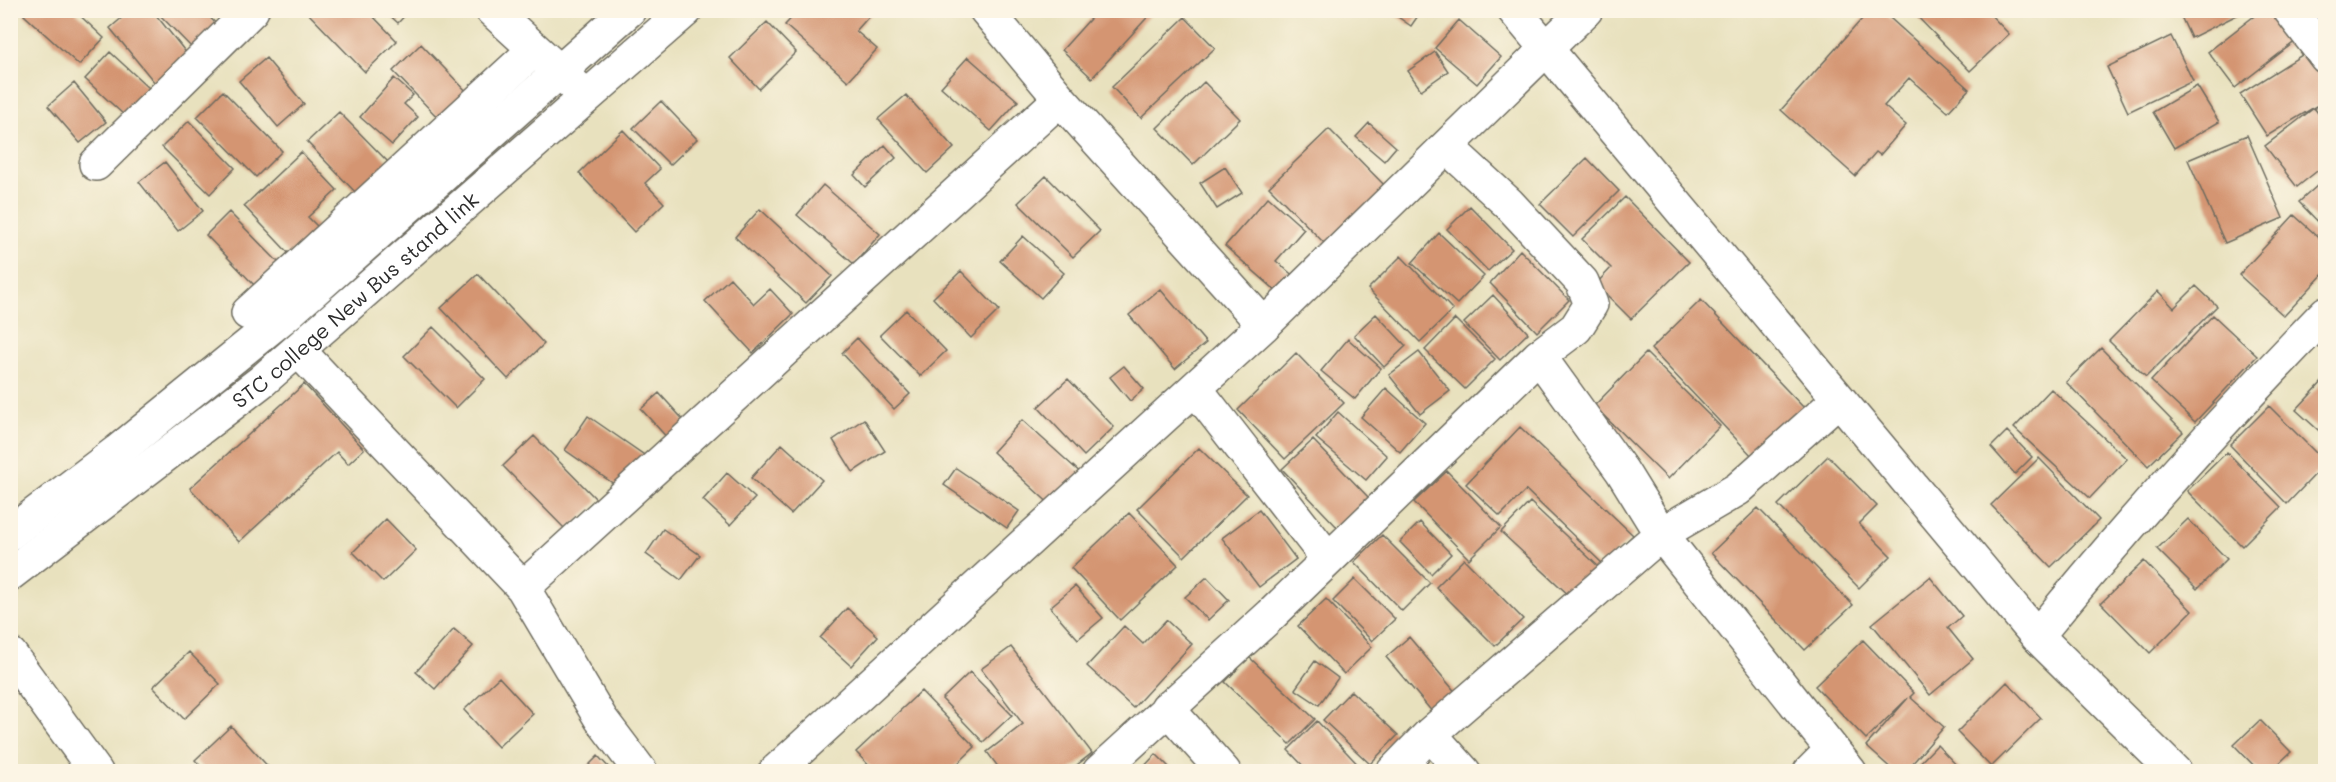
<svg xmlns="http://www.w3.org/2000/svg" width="2336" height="782" viewBox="0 0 2336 782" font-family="Mali,sans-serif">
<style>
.building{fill:#d49572}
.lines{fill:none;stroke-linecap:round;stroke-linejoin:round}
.street-casing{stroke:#6d6b5e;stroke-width:36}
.secondary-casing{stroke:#6d6b5e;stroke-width:36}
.street{stroke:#fff;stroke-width:33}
.secondary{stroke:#fff;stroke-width:33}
.labels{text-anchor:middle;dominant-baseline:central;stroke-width:4.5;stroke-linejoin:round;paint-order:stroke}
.street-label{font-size:21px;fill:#2b2b2b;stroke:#fcf5e5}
</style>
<rect width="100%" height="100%" fill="#fcf5e5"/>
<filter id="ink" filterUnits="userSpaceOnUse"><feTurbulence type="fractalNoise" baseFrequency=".0167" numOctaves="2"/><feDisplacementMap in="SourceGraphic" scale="12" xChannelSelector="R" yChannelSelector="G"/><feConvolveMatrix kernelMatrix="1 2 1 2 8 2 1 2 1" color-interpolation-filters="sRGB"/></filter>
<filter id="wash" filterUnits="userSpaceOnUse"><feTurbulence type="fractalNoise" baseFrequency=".008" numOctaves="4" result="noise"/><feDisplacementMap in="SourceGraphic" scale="24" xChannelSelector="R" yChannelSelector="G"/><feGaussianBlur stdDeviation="1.35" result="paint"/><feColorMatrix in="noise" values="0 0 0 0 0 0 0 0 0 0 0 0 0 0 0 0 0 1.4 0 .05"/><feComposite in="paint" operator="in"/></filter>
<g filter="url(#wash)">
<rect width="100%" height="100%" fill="#e8e1be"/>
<g id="blocks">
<!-- building -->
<path class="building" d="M 27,10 L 74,10 L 104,38 L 79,65 L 24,15 Z
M 131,10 L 152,10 L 188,55 L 155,83 L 110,28 Z
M 155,10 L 203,10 L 218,26 L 194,50 Z
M 305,10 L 367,10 L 397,41 L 365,72 Z
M 384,10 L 410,10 L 398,23 Z
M 799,10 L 870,10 L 872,13 L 856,31 L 877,49 L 848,81 L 785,25 Z
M 1098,10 L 1154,10 L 1092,78 L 1062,50 Z
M 1388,10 L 1422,10 L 1411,26 Z
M 1870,10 L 1881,10 L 1969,89 L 1948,112 L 1909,78 L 1884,106 L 1906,125 L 1880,155 L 1876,152 L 1855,176 L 1781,110 Z
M 1911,10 L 1986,10 L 2009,34 L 1970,71 Z
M 2178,10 L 2247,10 L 2191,38 Z
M 2262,10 L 2274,10 L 2297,40 L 2235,88 L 2208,52 Z
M 1185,17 L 1215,48 L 1141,118 L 1112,87 Z
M 1459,20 L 1501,57 L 1477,84 L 1435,48 Z
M 767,22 L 796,52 L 759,89 L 730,58 Z
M 2171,36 L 2193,81 L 2128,112 L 2107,67 Z
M 421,44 L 470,95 L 442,122 L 393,71 Z
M 2310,50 L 2326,75 L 2326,115 L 2323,116 L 2316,106 L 2267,136 L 2240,94 Z
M 110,52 L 149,88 L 124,115 L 85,79 Z
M 1435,52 L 1448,71 L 1421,90 L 1408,71 Z
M 968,57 L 1018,101 L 991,131 L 941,87 Z
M 266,58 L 304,104 L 278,127 L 239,81 Z
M 394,78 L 413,95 L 404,104 L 418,117 L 392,145 L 360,117 Z
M 1204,82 L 1240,119 L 1193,165 L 1157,128 Z
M 74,83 L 106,122 L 80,143 L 48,106 Z
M 2197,86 L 2219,122 L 2174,148 L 2153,112 Z
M 223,91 L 282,151 L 256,177 L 197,117 Z
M 906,95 L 954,148 L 927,173 L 878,119 Z
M 661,101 L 697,139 L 670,165 L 633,128 Z
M 2314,108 L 2326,123 L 2326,164 L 2297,187 L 2265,146 Z
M 339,112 L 391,165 L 359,196 L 307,142 Z
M 189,121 L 235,168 L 210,194 L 162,147 Z
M 1369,123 L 1396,147 L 1384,161 L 1356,137 Z
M 1329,129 L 1390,191 L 1330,249 L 1269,187 Z
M 623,130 L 660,169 L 645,183 L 664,203 L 634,232 L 579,173 Z
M 2247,135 L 2283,218 L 2225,243 L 2188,160 Z
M 885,145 L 896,158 L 865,187 L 854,175 Z
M 301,152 L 337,190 L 308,217 L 322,231 L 293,258 L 244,206 Z
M 1587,158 L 1619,191 L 1573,237 L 1540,204 Z
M 165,162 L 203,211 L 178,231 L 139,182 Z
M 1225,167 L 1242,193 L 1217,209 L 1200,183 Z
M 1046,176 L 1100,231 L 1073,257 L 1018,203 Z
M 2326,178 L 2326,230 L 2299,202 Z
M 823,185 L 880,234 L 854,264 L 797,215 Z
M 1268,197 L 1304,229 L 1276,261 L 1296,278 L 1281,295 L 1225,246 Z
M 1625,197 L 1689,262 L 1631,319 L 1596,284 L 1611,268 L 1582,239 Z
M 1470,206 L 1512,249 L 1488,271 L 1447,229 Z
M 760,209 L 832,276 L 806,303 L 735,237 Z
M 229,212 L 280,264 L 256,287 L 206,235 Z
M 2294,215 L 2326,244 L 2326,271 L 2284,316 L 2239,275 Z
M 1439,233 L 1484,276 L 1457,304 L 1412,263 Z
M 1023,236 L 1064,273 L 1041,298 L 1000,261 Z
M 1520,250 L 1569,300 L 1537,332 L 1490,283 Z
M 1401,256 L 1453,310 L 1420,342 L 1368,289 Z
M 961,271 L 999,310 L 971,338 L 933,298 Z
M 478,274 L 544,344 L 508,379 L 441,308 Z
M 730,278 L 754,304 L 770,289 L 793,314 L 753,353 L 705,301 Z
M 2196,286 L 2217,306 L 2146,377 L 2109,341 L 2158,291 L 2174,308 Z
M 1160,289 L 1206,343 L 1175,369 L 1129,315 Z
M 1493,295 L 1528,333 L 1500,360 L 1464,323 Z
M 1701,300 L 1804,408 L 1753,457 L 1651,349 Z
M 906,310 L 946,351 L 920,376 L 880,335 Z
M 1376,314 L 1406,346 L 1384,367 L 1354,335 Z
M 2213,315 L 2257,356 L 2195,422 L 2151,381 Z
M 1455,319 L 1495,359 L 1465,389 L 1425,350 Z
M 433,327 L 485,379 L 456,408 L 404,356 Z
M 857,338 L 910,394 L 894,409 L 842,353 Z
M 1348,339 L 1381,368 L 1355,399 L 1321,371 Z
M 2101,348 L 2183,432 L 2148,466 L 2066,382 Z
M 1419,352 L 1450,391 L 1420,414 L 1389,375 Z
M 1296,353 L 1344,403 L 1285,459 L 1238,410 Z
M 1646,353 L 1720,426 L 1668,479 L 1594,406 Z
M 1124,366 L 1144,389 L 1130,401 L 1110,377 Z
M 2326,378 L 2326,437 L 2296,410 Z
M 1068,379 L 1114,427 L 1084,456 L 1038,407 Z
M 304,384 L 364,449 L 348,464 L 337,452 L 239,542 L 190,488 Z
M 1386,388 L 1425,423 L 1400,452 L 1361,417 Z
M 2051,389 L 2127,459 L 2090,498 L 2014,428 Z
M 659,393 L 689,426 L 671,442 L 641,409 Z
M 2269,406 L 2326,463 L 2287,504 L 2230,445 Z
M 1338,412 L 1387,456 L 1366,480 L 1316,438 Z
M 588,416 L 650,459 L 627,493 L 565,450 Z
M 864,419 L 885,451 L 853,472 L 833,440 Z
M 1022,420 L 1084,476 L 1054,508 L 993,452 Z
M 1520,427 L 1633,535 L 1604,565 L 1526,490 L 1500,516 L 1466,484 Z
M 2007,431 L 2032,457 L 2015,474 L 1991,447 Z
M 534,436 L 598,501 L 567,531 L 503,466 Z
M 1313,440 L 1369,498 L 1338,528 L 1282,469 Z
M 782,444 L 822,480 L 791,514 L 751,478 Z
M 1199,448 L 1247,495 L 1184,557 L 1137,509 Z
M 2227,452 L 2281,507 L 2242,546 L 2187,491 Z
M 1828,456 L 1877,506 L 1859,524 L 1891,556 L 1859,588 L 1778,505 Z
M 2039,458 L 2099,520 L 2051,567 L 1991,505 Z
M 956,468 L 1019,511 L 1007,528 L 944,485 Z
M 1447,471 L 1501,527 L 1469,559 L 1414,502 Z
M 727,473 L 755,498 L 730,525 L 703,500 Z
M 1530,502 L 1600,568 L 1572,598 L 1501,532 Z
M 1758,508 L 1853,605 L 1805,650 L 1711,553 Z
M 1259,510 L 1296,559 L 1259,587 L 1222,538 Z
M 1129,513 L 1178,565 L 1120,620 L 1071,568 Z
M 386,519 L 416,550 L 383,582 L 353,552 Z
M 2188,519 L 2227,559 L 2197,589 L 2157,549 Z
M 1420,522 L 1451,554 L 1431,574 L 1400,542 Z
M 663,529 L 700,555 L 681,580 L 646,554 Z
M 1382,535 L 1430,583 L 1402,611 L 1354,562 Z
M 1464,559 L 1523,619 L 1495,646 L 1436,587 Z
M 2144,561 L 2192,611 L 2150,653 L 2101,603 Z
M 1207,577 L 1229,600 L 1208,620 L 1185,597 Z
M 1930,577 L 1962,616 L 1948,628 L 1973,659 L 1930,695 L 1872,624 Z
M 1355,579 L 1395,619 L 1372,641 L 1333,601 Z
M 1075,586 L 1103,618 L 1078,639 L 1050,607 Z
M 1326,599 L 1372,647 L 1344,674 L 1298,626 Z
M 847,608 L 878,636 L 851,666 L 820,638 Z
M 1166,620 L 1192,644 L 1133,708 L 1087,666 L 1124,626 L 1143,644 Z
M 454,629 L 473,646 L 435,689 L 416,672 Z
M 1409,637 L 1457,694 L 1434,714 L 1386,657 Z
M 1863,640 L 1914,693 L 1910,697 L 1944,727 L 1905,772 L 1895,772 L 1866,746 L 1908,698 L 1866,739 L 1815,686 Z
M 1011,647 L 1092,753 L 1068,772 L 1002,772 L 987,752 L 1023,724 L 981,669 Z
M 189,652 L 220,684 L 184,719 L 153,687 Z
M 1249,657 L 1315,719 L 1290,744 L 1225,682 Z
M 1315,661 L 1338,678 L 1319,705 L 1295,689 Z
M 970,672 L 1012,715 L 983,742 L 942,699 Z
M 499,677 L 533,714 L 498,747 L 464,710 Z
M 2007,682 L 2041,718 L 1991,767 L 1957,732 Z
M 921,691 L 975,747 L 949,772 L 875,772 L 856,752 Z
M 1351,691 L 1398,735 L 1370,764 L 1323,720 Z
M 2260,720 L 2291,752 L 2270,772 L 2260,772 L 2234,745 Z
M 1317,721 L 1365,772 L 1309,772 L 1288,750 Z
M 231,726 L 273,772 L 206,772 L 195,760 Z
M 1937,745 L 1963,772 L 1911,772 Z
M 1156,754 L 1174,772 L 1139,772 Z
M 598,756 L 613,772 L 582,772 Z"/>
</g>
</g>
<g filter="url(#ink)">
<use href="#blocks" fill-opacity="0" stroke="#6d6b5e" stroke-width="1.5"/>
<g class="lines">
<defs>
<path id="street" d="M 492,10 L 586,96
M 986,10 L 1060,99 L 1264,325
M 1514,10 L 2037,636 L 2175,772
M 2290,10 L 2326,57
M 1447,147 L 1509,204 L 1582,282 L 1591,304 L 1576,328 L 1539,356 L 1622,471 L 1661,534 L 1850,772
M 96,164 L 252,10
M 248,313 L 534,50
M 298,350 L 523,588 L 601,719 L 641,772
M 1195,388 L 1328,559
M 523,588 L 1060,99
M 2037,636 C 2128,524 2225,417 2326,313
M 1167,708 L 1224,772
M 1430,734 L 1464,772
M 775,772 L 1264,325 L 1586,10
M 1099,772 L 1271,615 L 1539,356
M 1393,772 L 1430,734 L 1661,534 L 1738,489 L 1839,399
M 1810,772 L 1832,750"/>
<g id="secondary">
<path d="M 10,533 L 118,451 L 287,314 L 629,10"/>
<path id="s1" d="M 10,574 L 262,381 L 686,10"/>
<path d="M 10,654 L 96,772"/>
</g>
</defs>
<!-- street casing -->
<use href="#street" class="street-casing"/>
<!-- secondary casing -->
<use href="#secondary" class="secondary-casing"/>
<!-- street -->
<use href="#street" class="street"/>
<!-- secondary -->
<use href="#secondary" class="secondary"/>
</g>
</g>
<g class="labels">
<!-- street labels -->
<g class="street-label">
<text stroke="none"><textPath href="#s1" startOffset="441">STC college New Bus stand link</textPath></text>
</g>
</g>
<!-- margin -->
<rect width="2336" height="782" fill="none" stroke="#fcf5e5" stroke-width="36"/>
</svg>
